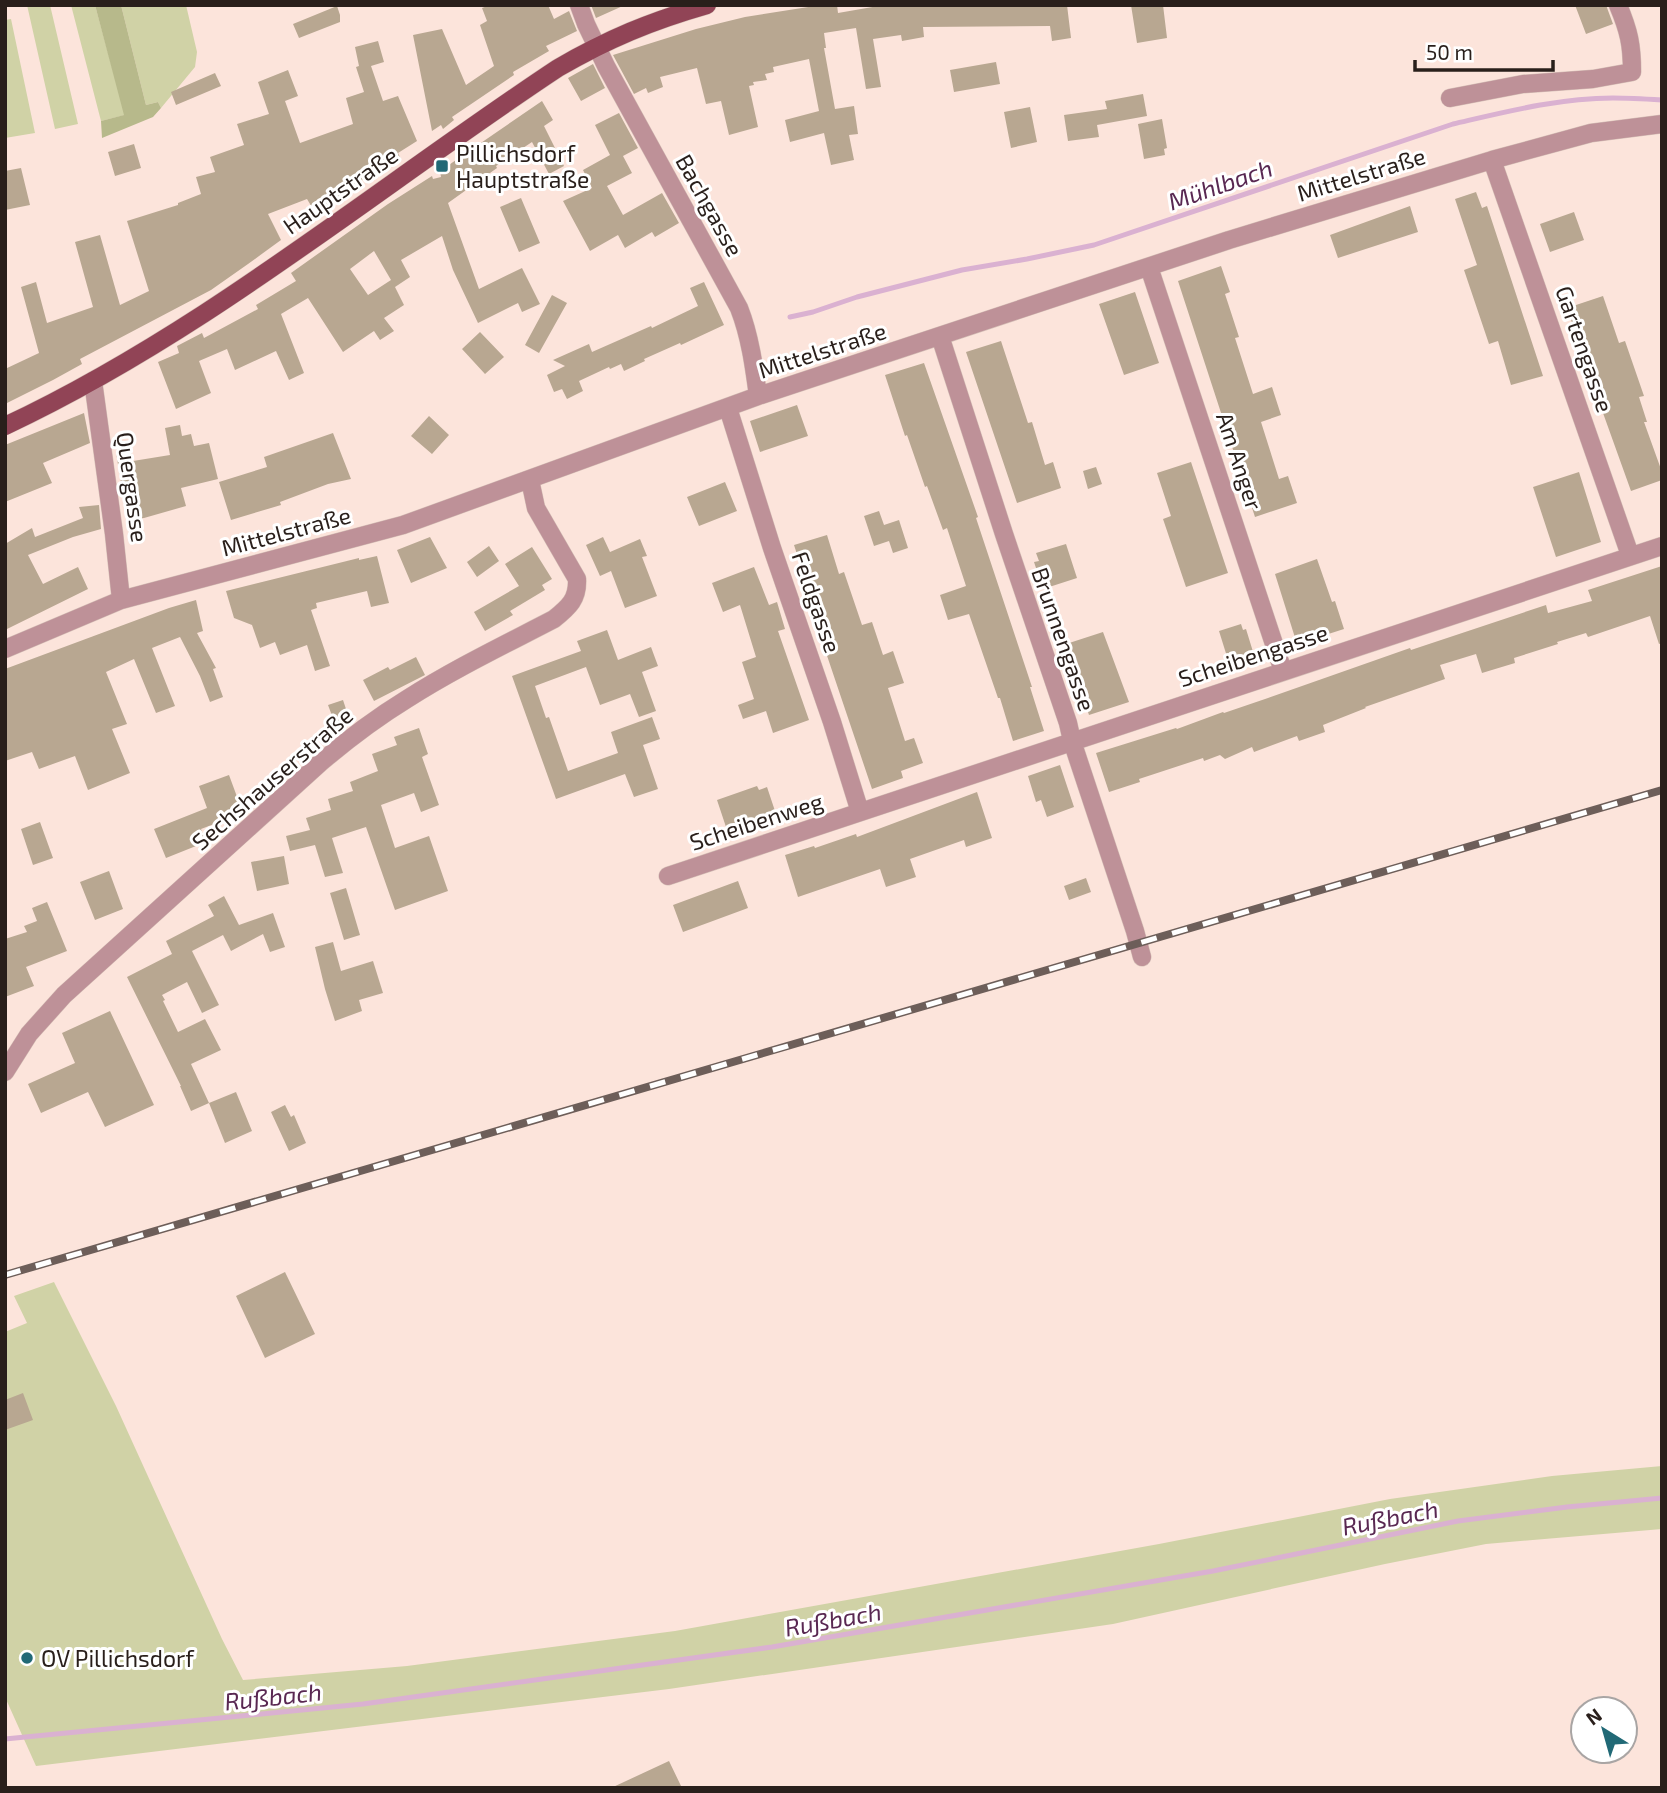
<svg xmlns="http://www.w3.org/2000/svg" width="1667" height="1793" viewBox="0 0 1667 1793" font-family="'Exo 2',sans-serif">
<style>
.green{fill:#d0d2a6}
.forest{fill:#b7b98b}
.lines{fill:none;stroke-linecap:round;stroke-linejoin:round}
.stream{stroke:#dab1d1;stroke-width:5}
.building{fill:#b8a791;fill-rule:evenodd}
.minor-casing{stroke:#d6c1b8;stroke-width:19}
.major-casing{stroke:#d6c1b8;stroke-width:19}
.minor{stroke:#be9198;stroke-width:18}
.major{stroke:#914456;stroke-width:18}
.rail-casing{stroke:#6d5e59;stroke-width:8}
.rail{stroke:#fff;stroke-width:5;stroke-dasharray:16;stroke-linecap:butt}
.poi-dot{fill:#216976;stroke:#fff;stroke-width:2.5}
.labels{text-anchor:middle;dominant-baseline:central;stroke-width:6;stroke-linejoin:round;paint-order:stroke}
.poi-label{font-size:23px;fill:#291f1b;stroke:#fff;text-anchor:start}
.street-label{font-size:23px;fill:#291f1b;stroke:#fff}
.water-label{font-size:24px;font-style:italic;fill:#592852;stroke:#fff}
</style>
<rect width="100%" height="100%" fill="#fce4db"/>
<!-- green -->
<path class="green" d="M 27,5 L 50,5 L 78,124 L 55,129 Z
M 71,5 L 95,5 L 125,115 L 101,121 Z
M 121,5 L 186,5 L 197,52 L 195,67 L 161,108 L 158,102 L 146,105 Z
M 11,19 L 35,133 L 5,138 L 5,20 Z
M 54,1282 L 116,1406 L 222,1639 L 243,1680 L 407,1666 L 675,1631 L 1159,1544 L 1390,1499 L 1552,1476 L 1662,1466 L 1662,1529 L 1486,1544 L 1385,1564 L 1113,1624 L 669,1689 L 36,1766 L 5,1697 L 5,1332 L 27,1323 L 14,1296 Z"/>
<!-- forest -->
<path class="forest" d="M 95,5 L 121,5 L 146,105 L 158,102 L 161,108 L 153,117 L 102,138 L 101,121 L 124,115 Z"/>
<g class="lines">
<!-- stream -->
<path class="stream" d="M 790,317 L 813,312 L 857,297 L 962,270 L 1027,259 L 1094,245 L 1453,124 C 1505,112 1559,98 1613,98 C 1629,98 1646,99 1662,100
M 5,1739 L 363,1704 L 772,1647 L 1213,1571 L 1458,1521 L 1567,1507 L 1662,1498"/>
</g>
<!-- building -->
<path class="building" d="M 490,5 L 548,5 L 554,19 L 569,11 L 577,31 L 546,46 L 549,51 L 513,72 L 514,75 L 452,117 L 454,120 L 443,129 L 441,125 L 432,131 L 413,35 L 442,29 L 466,85 L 494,66 L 480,25 L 487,21 L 482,8 Z
M 591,5 L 625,5 L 596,18 Z
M 821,5 L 837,5 L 838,13 L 884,5 L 1067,5 L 1071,38 L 1052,41 L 1050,26 L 923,27 L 924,37 L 902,41 L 901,35 L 873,39 L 881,87 L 866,89 L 856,28 L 824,33 L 826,48 L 824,48 L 835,109 L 854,106 L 858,134 L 849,135 L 854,160 L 831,165 L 824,133 L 790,142 L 785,120 L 819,111 L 809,59 L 773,67 L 774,72 L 765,74 L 767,80 L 753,82 L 754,85 L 749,86 L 758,127 L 729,135 L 721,101 L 706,104 L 697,68 L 660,77 L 663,87 L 648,93 L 646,88 L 634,94 L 613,55 L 696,29 L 745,17 Z
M 1131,5 L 1163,5 L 1167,38 L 1137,43 Z
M 1575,5 L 1606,5 L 1613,24 L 1586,34 Z
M 337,6 L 340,15 L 340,22 L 299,38 L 293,24 Z
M 378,41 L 384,62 L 371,66 L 383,101 L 398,96 L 417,141 L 398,153 L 401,159 L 339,193 L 341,197 L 316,214 L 307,199 L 268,214 L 281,240 L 248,264 L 211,290 L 80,359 L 82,364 L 53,380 L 5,404 L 5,369 L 39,353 L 21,287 L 36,282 L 47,323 L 93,307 L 75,242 L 100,235 L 120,305 L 149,291 L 127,221 L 178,205 L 178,203 L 201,194 L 196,177 L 215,172 L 210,157 L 244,145 L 237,124 L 269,114 L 258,82 L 288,70 L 298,96 L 285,101 L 300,143 L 353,124 L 346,98 L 364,92 L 356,67 L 359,66 L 355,47 Z
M 996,62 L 1000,84 L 954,92 L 950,70 Z
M 593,64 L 605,88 L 581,101 L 568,78 Z
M 215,73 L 221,86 L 176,105 L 171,92 Z
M 1143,94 L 1147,116 L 1097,125 L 1099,137 L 1068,141 L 1064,115 L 1107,109 L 1105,101 Z
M 542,101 L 553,120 L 544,126 L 564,166 L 549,174 L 532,142 L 496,166 L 497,168 L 448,203 L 479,289 L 522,268 L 540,304 L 522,312 L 518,303 L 478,323 L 453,270 L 442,236 L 401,260 L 410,277 L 395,287 L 404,305 L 384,318 L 394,331 L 380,340 L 374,331 L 343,352 L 308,298 L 281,314 L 304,373 L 289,380 L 276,351 L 235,370 L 227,349 L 199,361 L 211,393 L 176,409 L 158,362 L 179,353 L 177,346 L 202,333 L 204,338 L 258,309 L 256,305 L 296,281 L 291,273 L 388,204 L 432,176 L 433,179 L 441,177 L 440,171 ZM 374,251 L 391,280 L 368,295 L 350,269 Z
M 1030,107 L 1037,142 L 1011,148 L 1004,112 Z
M 619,113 L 638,148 L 623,156 L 632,173 L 607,186 L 623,215 L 662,193 L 679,223 L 655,237 L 652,232 L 625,248 L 618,235 L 590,251 L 563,201 L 592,188 L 583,170 L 610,155 L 595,125 Z
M 1162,119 L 1167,148 L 1164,149 L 1165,155 L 1144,159 L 1138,124 Z
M 134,144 L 141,168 L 115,176 L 108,152 Z
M 21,168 L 30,205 L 5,210 L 5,171 Z
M 1476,192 L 1482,208 L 1487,206 L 1543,376 L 1511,385 L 1498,341 L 1489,344 L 1464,270 L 1477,265 L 1455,199 Z
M 521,198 L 540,243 L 519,252 L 500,207 Z
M 1410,206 L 1418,232 L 1338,258 L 1330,235 Z
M 1574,212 L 1584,240 L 1550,252 L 1540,224 Z
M 1221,266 L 1230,292 L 1225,294 L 1239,337 L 1235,338 L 1253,394 L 1272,387 L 1281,415 L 1261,422 L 1279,479 L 1288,476 L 1297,503 L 1255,517 L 1178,281 Z
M 704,282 L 724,325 L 681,345 L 680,343 L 644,359 L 645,361 L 624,371 L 621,364 L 610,369 L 609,367 L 579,381 L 583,391 L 567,399 L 562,389 L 554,392 L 547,375 L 565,366 L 553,360 L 589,344 L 592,352 L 651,326 L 652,328 L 698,306 L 690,288 Z
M 1135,292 L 1159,363 L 1124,375 L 1099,304 Z
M 552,295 L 567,303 L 539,353 L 525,345 Z
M 1603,296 L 1619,343 L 1625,341 L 1644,396 L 1639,397 L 1647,422 L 1644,422 L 1662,472 L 1662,480 L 1631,491 L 1589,374 L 1595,372 L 1585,341 L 1579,343 L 1567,308 Z
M 480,332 L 504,357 L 485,374 L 462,349 Z
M 1001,341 L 1028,423 L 1032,422 L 1045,465 L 1053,462 L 1061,488 L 1017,503 L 966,352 Z
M 924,363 L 978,517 L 976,518 L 1032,687 L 1030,687 L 1044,731 L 1013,741 L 1000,698 L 998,698 L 969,614 L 948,620 L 940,595 L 966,586 L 947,528 L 943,530 L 927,486 L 925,487 L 907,435 L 905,436 L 885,375 Z
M 797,405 L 808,436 L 760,452 L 750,421 Z
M 84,413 L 90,443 L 43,463 L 52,483 L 5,502 L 5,445 Z
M 429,416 L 449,435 L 432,454 L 411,436 Z
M 180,425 L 182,436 L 191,434 L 194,446 L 209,443 L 218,479 L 181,488 L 186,506 L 144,518 L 127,520 L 116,452 L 131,449 L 133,461 L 170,455 L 165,428 Z
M 333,433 L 351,479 L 328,484 L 280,502 L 281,505 L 231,520 L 219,482 L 267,467 L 264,457 Z
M 1191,462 L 1228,573 L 1186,587 L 1163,519 L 1171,516 L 1157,473 Z
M 1096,467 L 1102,484 L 1088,489 L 1083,471 Z
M 1579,472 L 1601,542 L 1556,557 L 1533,487 Z
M 725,482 L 737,511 L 699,526 L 687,497 Z
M 99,505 L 101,529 L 73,537 L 28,555 L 43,584 L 78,567 L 88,589 L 5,630 L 5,544 L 32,528 L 35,537 L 83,518 L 79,507 Z
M 879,511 L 884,525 L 899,520 L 908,548 L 893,553 L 889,541 L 874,546 L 864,516 Z
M 827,535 L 839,574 L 844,572 L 862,625 L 872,622 L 883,655 L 893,651 L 904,683 L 888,688 L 905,741 L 914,738 L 923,763 L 901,771 L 903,778 L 872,789 L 818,629 L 820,629 L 805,586 L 807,585 L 794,545 Z
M 430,537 L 447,568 L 411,583 L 397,550 Z
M 603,537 L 610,552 L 640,539 L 647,556 L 642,557 L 657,596 L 625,608 L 611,571 L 600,576 L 586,545 Z
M 1066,544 L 1077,578 L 1043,589 L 1034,562 L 1039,561 L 1036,553 Z
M 489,546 L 499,561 L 477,577 L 467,562 Z
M 532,547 L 552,579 L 542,585 L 545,590 L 510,611 L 513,615 L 485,631 L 474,612 L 519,586 L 505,564 Z
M 377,556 L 389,603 L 371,607 L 367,591 L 316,603 L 317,608 L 311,610 L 330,666 L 315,671 L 307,645 L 280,655 L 275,642 L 260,648 L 252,625 L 234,618 L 226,591 L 359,558 L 359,560 Z
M 1317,559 L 1332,602 L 1335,601 L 1344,629 L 1297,644 L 1275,574 Z
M 1662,566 L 1662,643 L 1659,644 L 1650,616 L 1588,637 L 1586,633 L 1557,642 L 1558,644 L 1514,658 L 1515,663 L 1482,673 L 1476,654 L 1440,665 L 1445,679 L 1365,707 L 1366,708 L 1323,725 L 1325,732 L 1299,741 L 1297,736 L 1254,752 L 1252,747 L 1225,759 L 1220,755 L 1204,761 L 1203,758 L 1139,779 L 1140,782 L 1109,792 L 1096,753 L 1176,728 L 1177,729 L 1223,712 L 1224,713 L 1268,698 L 1410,648 L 1411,650 L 1546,605 L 1548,613 L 1592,601 L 1588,590 Z
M 754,567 L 769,605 L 777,602 L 785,629 L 778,631 L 809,720 L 773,733 L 766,711 L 743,719 L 738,705 L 754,699 L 742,662 L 756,657 L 740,605 L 723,612 L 712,583 Z
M 196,600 L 203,631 L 197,633 L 216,668 L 213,669 L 223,697 L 210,702 L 200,676 L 180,637 L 152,648 L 175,706 L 156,713 L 134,659 L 106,672 L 127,724 L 112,729 L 130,773 L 88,790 L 75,756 L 39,769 L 32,752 L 5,761 L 5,669 L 169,608 Z
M 1241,624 L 1243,630 L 1246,629 L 1254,655 L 1229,663 L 1219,631 Z
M 607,630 L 618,660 L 651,647 L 658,666 L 642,672 L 656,711 L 639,717 L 630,694 L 600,705 L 586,667 L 535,686 L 546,718 L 549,717 L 568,771 L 618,753 L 611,732 L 652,717 L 660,739 L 643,745 L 658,789 L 634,797 L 625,774 L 556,799 L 512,676 L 581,651 L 577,641 Z
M 1103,632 L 1129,702 L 1089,715 L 1075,672 L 1072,672 L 1063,645 Z
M 416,657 L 425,675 L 374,701 L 363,680 L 388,667 L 390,670 Z
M 343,700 L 350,721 L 337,729 L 328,705 Z
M 419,728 L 428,754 L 422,757 L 439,805 L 421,812 L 414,793 L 381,805 L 395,848 L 429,836 L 448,891 L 395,910 L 366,827 L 332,838 L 343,873 L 325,877 L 315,845 L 290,851 L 286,836 L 310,830 L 306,818 L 331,810 L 328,799 L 353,791 L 350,782 L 378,771 L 372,754 L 397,745 L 394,737 Z
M 1060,765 L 1074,807 L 1047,817 L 1041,800 L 1036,802 L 1028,776 Z
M 229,775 L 243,813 L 201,829 L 206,842 L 166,858 L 154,829 L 207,808 L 199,786 Z
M 757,786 L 759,790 L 767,787 L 776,814 L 768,817 L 768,819 L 728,833 L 717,800 Z
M 977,792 L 992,838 L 966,847 L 964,840 L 910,859 L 916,877 L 886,887 L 880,869 L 798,897 L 785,855 L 814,846 L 815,848 L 856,834 L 857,837 Z
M 40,822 L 53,858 L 33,865 L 21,829 Z
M 284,856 L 289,884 L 257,891 L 251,862 Z
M 109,871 L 123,909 L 95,920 L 80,882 Z
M 1086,878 L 1091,892 L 1069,900 L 1064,886 Z
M 738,881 L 748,908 L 683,932 L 673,905 Z
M 346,888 L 360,935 L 344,940 L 330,893 Z
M 224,896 L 239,925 L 273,913 L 285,947 L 270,952 L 263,934 L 231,951 L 223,935 L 192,951 L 219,1005 L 202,1013 L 187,982 L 162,995 L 165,1000 L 163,1001 L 178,1032 L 205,1019 L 221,1050 L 191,1064 L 209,1103 L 191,1111 L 180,1086 L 181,1086 L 127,977 L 172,954 L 166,941 L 214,916 L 208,905 Z
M 47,902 L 67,951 L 26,967 L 34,986 L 5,997 L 5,939 L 27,932 L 24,926 L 37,921 L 32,908 Z
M 333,942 L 341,971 L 373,961 L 383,993 L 359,1000 L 362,1011 L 335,1021 L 325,989 L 315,947 Z
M 110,1011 L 154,1105 L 105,1127 L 88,1092 L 41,1113 L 28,1084 L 75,1063 L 62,1033 Z
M 236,1092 L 252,1131 L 225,1143 L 209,1103 Z
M 285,1105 L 291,1117 L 294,1115 L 306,1143 L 289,1151 L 271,1112 Z
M 285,1272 L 315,1334 L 265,1358 L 236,1296 Z
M 23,1393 L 33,1420 L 5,1430 L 5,1400 Z
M 669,1761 L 682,1788 L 611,1788 Z"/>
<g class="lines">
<defs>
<path id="minor" d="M 579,5 L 586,24 L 606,66 L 739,308 C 750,336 754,366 758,396
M 1450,98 L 1523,84 L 1593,79 L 1632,72 C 1632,45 1629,31 1618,5
M 1492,160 L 1630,555
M 1149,267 L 1283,671
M 940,336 L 1004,534 L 1068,723 L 1072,741 L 1135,931 L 1142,957
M 93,381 L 114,534 L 121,600
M 728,408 L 772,548 L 832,722 L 860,812
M 5,649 L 121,600 L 403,525 L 758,396 L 1229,240 L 1492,160 L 1591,133 L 1662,124
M 668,876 L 1662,546
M 5,1072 L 29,1034 L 64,995 L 320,763 C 347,740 376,718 407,699 C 454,669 504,645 554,619 C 569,607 578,599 577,579 L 536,508 L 530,480"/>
<path id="major" d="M 5,426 C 205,332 375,189 558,68 C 608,39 651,21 707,5"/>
</defs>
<!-- minor casing -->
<use href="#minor" class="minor-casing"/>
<!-- major casing -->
<use href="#major" class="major-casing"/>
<!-- minor -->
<use href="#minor" class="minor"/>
<!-- major -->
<use href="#major" class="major"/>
<defs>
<path id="rail" d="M 5,1275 L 1662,790"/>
</defs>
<!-- rail casing -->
<use href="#rail" class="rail-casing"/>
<!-- rail -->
<use href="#rail" class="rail"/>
</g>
<!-- markers -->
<g class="poi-dot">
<rect x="435" y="159" width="14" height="14" rx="3.5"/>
<circle cx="27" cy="1658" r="7"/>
</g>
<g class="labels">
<!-- poi labels -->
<g class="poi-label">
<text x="456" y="153">Pillichsdorf<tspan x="456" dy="26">Hauptstraße</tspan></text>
<text x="41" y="1658">OV Pillichsdorf</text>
</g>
<!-- street labels -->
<g class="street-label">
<text transform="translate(1361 174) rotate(-17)">Mittelstraße</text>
<text transform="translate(340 190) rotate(-35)">Hauptstraße</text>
<text transform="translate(710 205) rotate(61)">Bachgasse</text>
<text transform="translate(1585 349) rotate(71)">Gartengasse</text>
<text transform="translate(822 350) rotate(-18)">Mittelstraße</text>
<text transform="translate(1240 461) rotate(72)">Am Anger</text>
<text transform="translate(133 487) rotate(82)">Quergasse</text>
<text transform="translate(286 531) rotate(-15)">Mittelstraße</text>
<text transform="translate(817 602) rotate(71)">Feldgasse</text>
<text transform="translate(1064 639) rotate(71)">Brunnengasse</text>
<text transform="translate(1253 655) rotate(-18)">Scheibengasse</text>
<text transform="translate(272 778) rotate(-41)">Sechshauserstraße</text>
<text transform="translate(756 821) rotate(-18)">Scheibenweg</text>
</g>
<!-- water labels -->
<g class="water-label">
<text transform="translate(1220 184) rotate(-19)">Mühlbach</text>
<text transform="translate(1390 1517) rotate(-11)">Rußbach</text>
<text transform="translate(833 1619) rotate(-10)">Rußbach</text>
<text transform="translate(273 1696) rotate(-6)">Rußbach</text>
</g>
</g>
<!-- border -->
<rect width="1667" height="1793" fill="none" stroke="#291f1b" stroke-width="14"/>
<!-- north arrow -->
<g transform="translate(1604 1730) rotate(323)"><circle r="33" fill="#ffffff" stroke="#a9a5a4" stroke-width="2"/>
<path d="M0-5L12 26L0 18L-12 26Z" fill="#216976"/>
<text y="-10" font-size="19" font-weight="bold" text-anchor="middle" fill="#291f1b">N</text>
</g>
<!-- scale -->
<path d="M1415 60v10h138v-10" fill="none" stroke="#291f1b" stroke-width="3.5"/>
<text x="1426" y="60" font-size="21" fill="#291f1b" stroke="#ffffff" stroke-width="5" paint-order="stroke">50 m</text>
</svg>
